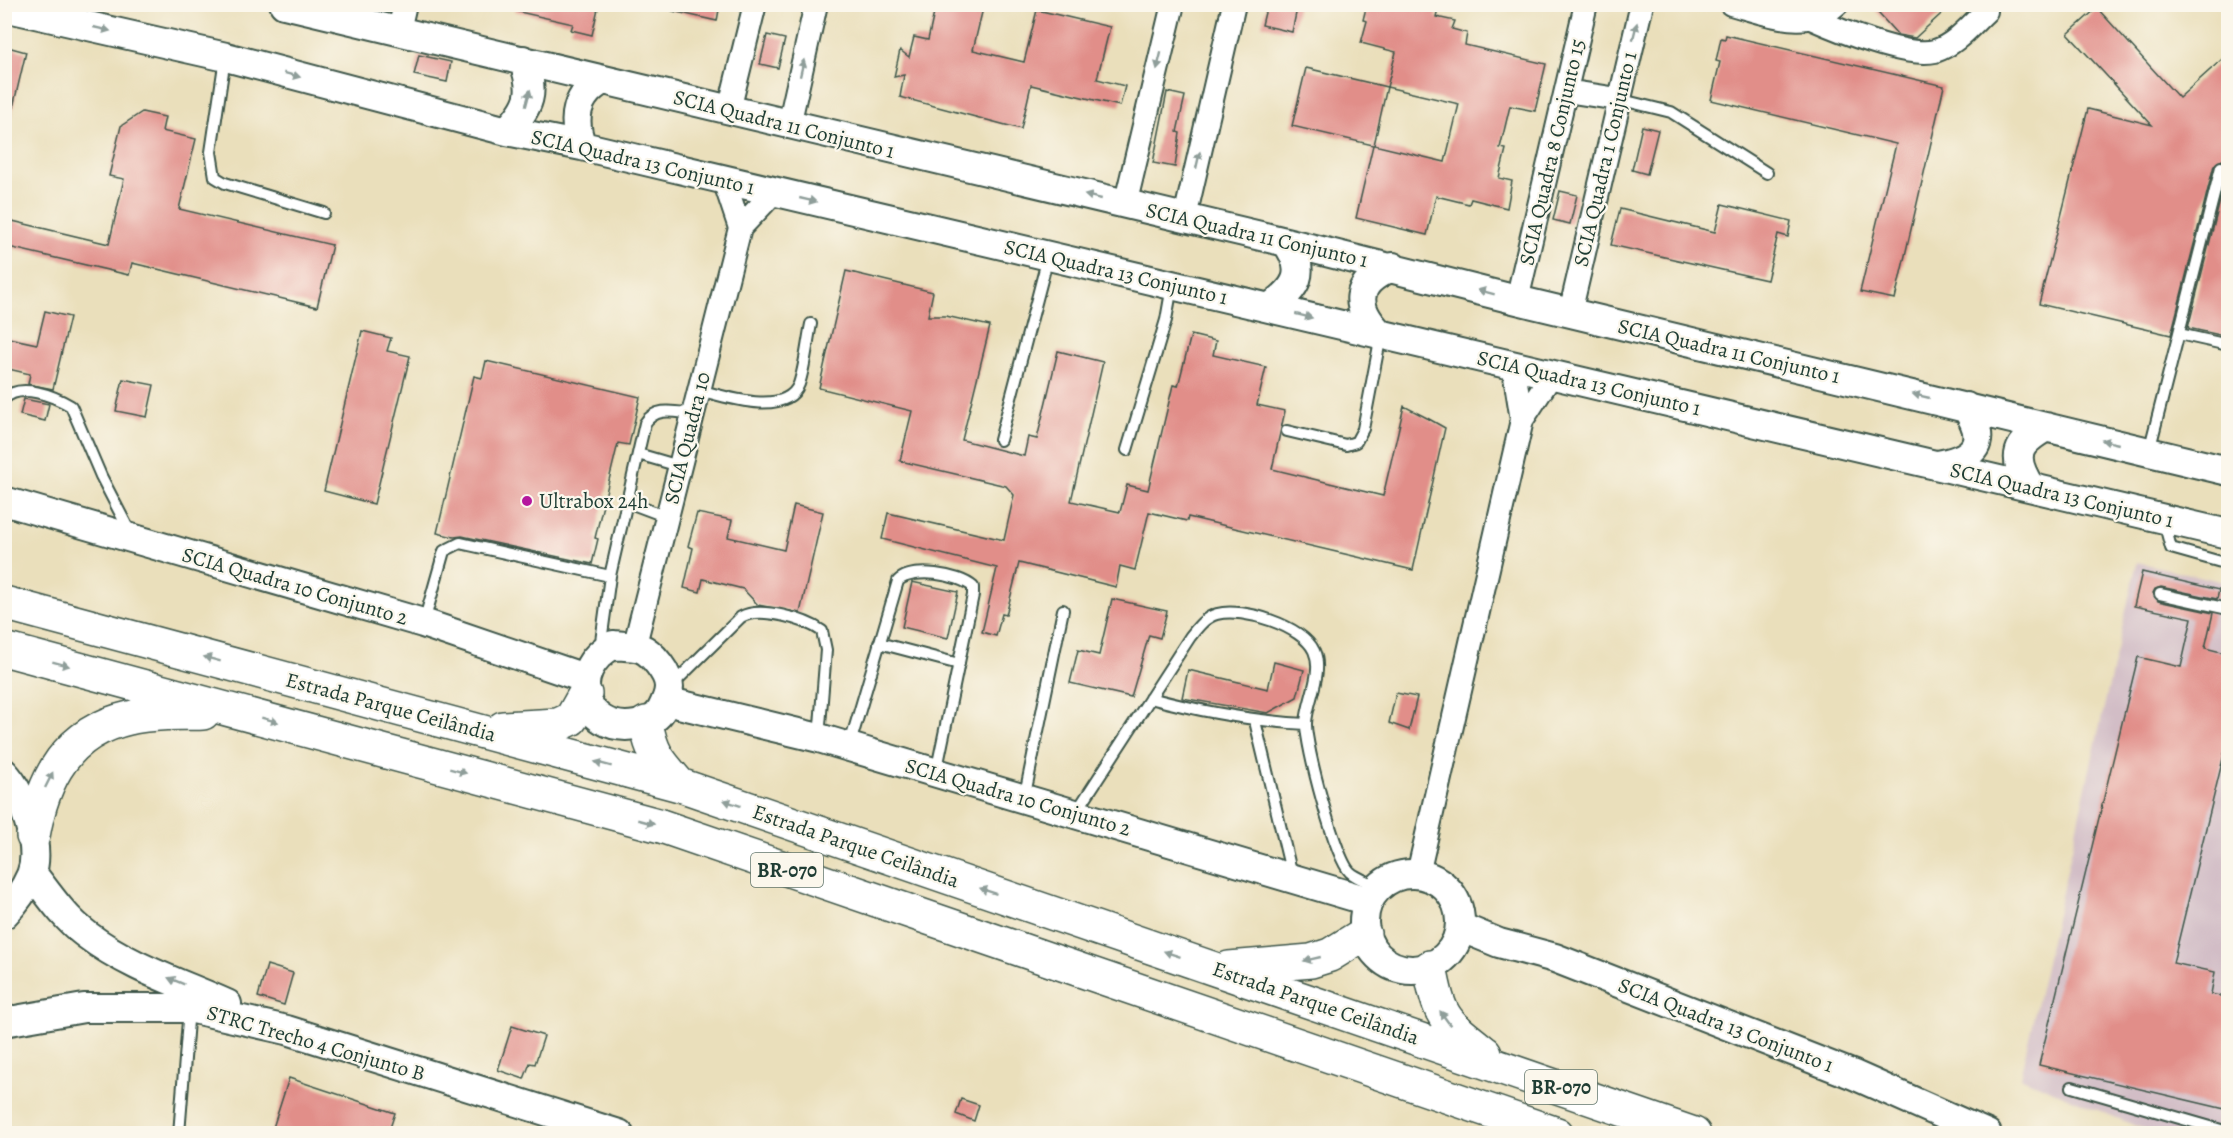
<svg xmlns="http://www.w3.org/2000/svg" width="2233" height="1138" viewBox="0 0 2233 1138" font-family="Alegreya,serif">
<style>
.industrial{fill:#d2bdc6}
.building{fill:#e18e89;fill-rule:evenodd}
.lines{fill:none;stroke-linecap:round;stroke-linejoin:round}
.service-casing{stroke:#3d5548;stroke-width:14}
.minor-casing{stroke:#3d5548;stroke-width:26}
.tertiary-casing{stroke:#3d5548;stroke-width:32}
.motorway-casing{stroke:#3d5548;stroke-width:36}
.service{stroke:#fff;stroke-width:10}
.minor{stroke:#fff;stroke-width:22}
.tertiary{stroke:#fff;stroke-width:28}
.motorway{stroke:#fff;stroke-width:33}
.oneway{fill:#8f9e9a}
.poi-dot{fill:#b5179e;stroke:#fbf7ec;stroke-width:2}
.labels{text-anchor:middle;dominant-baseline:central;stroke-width:4.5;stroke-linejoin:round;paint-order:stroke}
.shield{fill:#fbf7ec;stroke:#61756b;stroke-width:1.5}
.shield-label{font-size:20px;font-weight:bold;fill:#1f3d34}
.street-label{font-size:21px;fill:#1f3d34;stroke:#fbf7ec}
.poi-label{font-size:21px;fill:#1f3d34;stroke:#fbf7ec;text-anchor:start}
</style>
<rect width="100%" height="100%" fill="#fbf7ec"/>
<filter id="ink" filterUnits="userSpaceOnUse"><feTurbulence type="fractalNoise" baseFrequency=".0167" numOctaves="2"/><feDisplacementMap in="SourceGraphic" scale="12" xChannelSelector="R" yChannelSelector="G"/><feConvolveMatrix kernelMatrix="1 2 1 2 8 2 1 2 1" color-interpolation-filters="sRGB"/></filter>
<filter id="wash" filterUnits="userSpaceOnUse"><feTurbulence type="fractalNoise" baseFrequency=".008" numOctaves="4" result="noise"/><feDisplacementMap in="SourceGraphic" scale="24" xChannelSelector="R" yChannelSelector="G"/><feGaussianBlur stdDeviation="1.35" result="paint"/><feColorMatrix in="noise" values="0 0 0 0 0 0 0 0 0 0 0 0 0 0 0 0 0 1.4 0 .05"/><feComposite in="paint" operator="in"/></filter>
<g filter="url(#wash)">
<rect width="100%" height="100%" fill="#eadfbb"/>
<!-- industrial -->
<path class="industrial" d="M 2137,562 L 2228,583 L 2228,1133 L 2152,1133 L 2020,1077 Z"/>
<g id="blocks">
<!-- building -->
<path class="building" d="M 516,4 L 599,4 L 592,35 L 571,30 L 573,24 L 515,11 Z
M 672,4 L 720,4 L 717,21 L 672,11 Z
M 936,4 L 984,4 L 973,50 L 1024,62 L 1037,10 L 1110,27 L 1097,79 L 1125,86 L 1120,106 L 1031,85 L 1021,129 L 900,97 L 904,75 L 894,77 L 900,50 L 909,57 L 914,37 L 928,40 Z
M 1267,4 L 1298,4 L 1292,32 L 1262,25 Z
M 1367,4 L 1439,4 L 1436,17 L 1455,21 L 1452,29 L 1467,33 L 1465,45 L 1546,64 L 1535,111 L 1510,106 L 1500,148 L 1506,149 L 1499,178 L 1512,181 L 1507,208 L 1471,199 L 1469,204 L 1436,196 L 1427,235 L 1356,218 L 1373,145 L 1292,126 L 1306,68 L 1387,87 L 1396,52 L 1361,43 L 1367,21 L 1363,20 ZM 1387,87 L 1459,104 L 1445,162 L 1374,145 Z
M 1870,4 L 1952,4 L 1915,38 L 1898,35 Z
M 2097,8 L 2179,98 L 2229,53 L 2229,337 L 2188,328 L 2228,169 L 2227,162 L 2222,160 L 2214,165 L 2171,335 L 2039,304 L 2088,109 L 2152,125 L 2068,34 Z
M 767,35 L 785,39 L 778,68 L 760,64 Z
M 1726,35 L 1944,86 L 1895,299 L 1860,292 L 1896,144 L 1711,100 L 1720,62 L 1716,61 L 1721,38 L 1725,39 Z
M 4,46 L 26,52 L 11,116 L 4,115 Z
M 419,55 L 451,62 L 447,82 L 414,75 Z
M 1167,92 L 1185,96 L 1177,132 L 1180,133 L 1175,167 L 1153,163 Z
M 142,112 L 165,117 L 162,131 L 196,139 L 179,209 L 332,245 L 317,307 L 132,263 L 129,275 L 4,246 L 4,219 L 109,244 L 124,179 L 109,176 L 121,126 Z
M 1642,126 L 1658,130 L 1647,174 L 1632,170 Z
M 1560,191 L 1577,195 L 1570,224 L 1553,220 Z
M 1722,204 L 1791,221 L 1788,237 L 1778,234 L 1767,280 L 1611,245 L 1620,209 L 1715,232 Z
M 846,271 L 933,292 L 928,316 L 946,316 L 990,326 L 962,440 L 1024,456 L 1028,437 L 1037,439 L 1058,351 L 1103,362 L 1071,501 L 1120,512 L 1127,485 L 1148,490 L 1173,385 L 1178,386 L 1191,335 L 1216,341 L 1213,355 L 1266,367 L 1257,405 L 1285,411 L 1272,469 L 1383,496 L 1404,406 L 1429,419 L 1445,428 L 1413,570 L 1188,517 L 1187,521 L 1149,512 L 1135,570 L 1120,566 L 1116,587 L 1019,563 L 1006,615 L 1002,614 L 996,636 L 982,632 L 997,568 L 882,539 L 888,513 L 1004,540 L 1014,495 L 1006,486 L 900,461 L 912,411 L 819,388 Z
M 45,311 L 70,317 L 53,389 L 28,384 L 30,374 L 4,368 L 4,337 L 37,344 Z
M 362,331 L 391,338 L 387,351 L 410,356 L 374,504 L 324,491 Z
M 486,361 L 640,397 L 629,445 L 618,443 L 595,538 L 598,539 L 592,564 L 462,536 L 454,537 L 437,533 L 474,376 L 482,378 Z
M 123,379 L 154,385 L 147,417 L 116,411 Z
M 24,399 L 49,404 L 45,421 L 20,415 Z
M 794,505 L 823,512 L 800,613 L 758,605 L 743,589 L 703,579 L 700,592 L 684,588 L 693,548 L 688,546 L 697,513 L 732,520 L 728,537 L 784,550 Z
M 2142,572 L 2219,590 L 2217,599 L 2161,587 L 2155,589 L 2153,593 L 2158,601 L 2213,613 L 2205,648 L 2229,654 L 2229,734 L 2173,963 L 2215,972 L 2211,994 L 2229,998 L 2229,1110 L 2039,1065 L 2138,657 L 2181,667 L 2192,618 L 2134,606 Z
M 912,582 L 958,592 L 948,638 L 902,627 Z
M 1112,599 L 1167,611 L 1160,638 L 1149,635 L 1131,697 L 1070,683 L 1078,650 L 1099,655 Z
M 1274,662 L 1304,670 L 1297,697 L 1268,713 L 1182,698 L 1188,670 L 1268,689 Z
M 1396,693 L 1417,697 L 1409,730 L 1389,723 Z
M 267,965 L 293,973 L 284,1005 L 258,997 Z
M 512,1026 L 544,1036 L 535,1064 L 530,1063 L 524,1079 L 498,1070 Z
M 289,1078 L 395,1113 L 388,1134 L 271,1134 Z
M 961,1099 L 979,1105 L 974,1121 L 956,1114 Z"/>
</g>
</g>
<g filter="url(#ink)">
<use href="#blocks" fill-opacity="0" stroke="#3d5548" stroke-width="1.5"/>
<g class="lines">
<defs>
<path id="service" d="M 225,58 L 211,152 L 215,177 L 225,183 L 324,213
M 1618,99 L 1671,112 L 1767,173
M 2179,334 L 2228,345
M 699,390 C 723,396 786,418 799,384 C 805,366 807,344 811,324
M 4,399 C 20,382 54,396 71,406 L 101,476 L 131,534
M 1287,431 L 1346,445 L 1356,442 L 1363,429 L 1381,335
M 1000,440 L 1048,257
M 1127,450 L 1166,320 L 1172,286
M 2149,451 L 2221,167
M 638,454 L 679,466
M 627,502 L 667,517
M 2164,522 L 2171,548 L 2228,564
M 2160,594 L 2228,609
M 424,622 L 444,551 L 460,543 L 610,576
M 879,643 L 959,664
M 600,649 L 610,576 L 645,423 C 656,406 675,412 693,414
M 672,685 L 741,617 C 760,606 805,619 822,631 L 826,650 L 819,738
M 1150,698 C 1203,712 1250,721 1306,724
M 1255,721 L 1292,875
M 849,747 L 898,581 C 912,567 959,574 973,587 L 973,595 L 936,773
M 1024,799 L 1063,610
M 1075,814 L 1190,637 C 1197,628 1205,617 1217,614 C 1243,607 1303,626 1314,651 C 1324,672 1307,701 1306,723 C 1305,744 1335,858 1350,872 C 1356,878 1369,882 1378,887
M 2072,1087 L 2228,1132
M 179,1134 L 189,1008"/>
<path id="minor" d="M 1731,4 C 1765,13 1807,32 1837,4
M 1811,18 C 1838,30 1907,58 1935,51 C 1955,45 1971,25 1986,11
M 399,30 L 405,4
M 1566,91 L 1618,99
M 729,110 L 755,4
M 789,125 L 816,4
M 724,180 L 740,228
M 1125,205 L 1173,4
M 1185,217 L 1234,4
M 1517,300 L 1586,4
M 1570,313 L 1642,4
M 1513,364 L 1522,420
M 634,648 L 740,228 L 774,192
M 1418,874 L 1522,420 L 1552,374"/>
<path id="tertiary" d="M 284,4 L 1286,242 L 1517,300 L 2228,471
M 4,7 L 226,57 L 507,131 L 582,146 L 2228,534
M 507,131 C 530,106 536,93 523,60
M 582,146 C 571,119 576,94 603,80
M 1269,308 C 1297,289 1308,272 1286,242
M 1381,335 C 1353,307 1353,282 1393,267
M 1937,465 C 1976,458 1989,443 1966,407
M 2030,487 C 2011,456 2016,444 2046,427
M 4,501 L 423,623 L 584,678
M 613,645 C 621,646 632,646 640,648 C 652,652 669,674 669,687 C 669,694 665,703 662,709 C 657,719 647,723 636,725 C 582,734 565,670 613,645 Z
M 666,701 L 819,738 L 1368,901
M 4,773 C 23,793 42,848 31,875 C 25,889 15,903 4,914
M 32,873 C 49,895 64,918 87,935 C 129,967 180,983 227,1004
M1364 922a48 48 0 1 1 96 0a48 48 0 1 1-96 0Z
M 1460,927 L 1499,943 L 1555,958 L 1854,1075 L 1987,1134
M 4,1022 L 84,1008 L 189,1008 L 287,1030 L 619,1134"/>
<path id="motorway" d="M 4,603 L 680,785 L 1694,1134
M 4,649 L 661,826 L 1557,1134
M 646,723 C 652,755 659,761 680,785
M 503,728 L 558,725 L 571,719 L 585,694
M 33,836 C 43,778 67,732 129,718 C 153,712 179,714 203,713
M 1430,967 C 1440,1019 1443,1020 1485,1053
M 1229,968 L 1311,961 L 1330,955 L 1364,934"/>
</defs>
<!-- service casing -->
<use href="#service" class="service-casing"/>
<!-- minor casing -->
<use href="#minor" class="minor-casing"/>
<!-- tertiary casing -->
<use href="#tertiary" class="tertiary-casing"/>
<!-- motorway casing -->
<use href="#motorway" class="motorway-casing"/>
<!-- service -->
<use href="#service" class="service"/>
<!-- minor -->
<use href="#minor" class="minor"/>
<!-- tertiary -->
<use href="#tertiary" class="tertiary"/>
<!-- motorway -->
<use href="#motorway" class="motorway"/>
</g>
<!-- one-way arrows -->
<defs><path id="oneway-solid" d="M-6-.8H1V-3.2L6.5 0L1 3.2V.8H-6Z" transform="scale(1.5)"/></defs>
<g class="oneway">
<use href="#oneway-solid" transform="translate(102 29) rotate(13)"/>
<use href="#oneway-solid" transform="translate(1635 31) rotate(-76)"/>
<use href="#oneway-solid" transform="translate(1159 61) rotate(104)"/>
<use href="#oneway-solid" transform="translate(802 68) rotate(-77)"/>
<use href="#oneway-solid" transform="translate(292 75) rotate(15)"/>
<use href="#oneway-solid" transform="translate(528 98) rotate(-75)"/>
<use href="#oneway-solid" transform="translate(1198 160) rotate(-77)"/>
<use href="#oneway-solid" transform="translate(1093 197) rotate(-167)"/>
<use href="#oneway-solid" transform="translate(808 200) rotate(13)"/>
<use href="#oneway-solid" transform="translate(1486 292) rotate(-165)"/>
<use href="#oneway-solid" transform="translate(1304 316) rotate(14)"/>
<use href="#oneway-solid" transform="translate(1921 396) rotate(-167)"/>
<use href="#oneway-solid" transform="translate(2110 442) rotate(-167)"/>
<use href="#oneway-solid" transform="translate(212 659) rotate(-165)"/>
<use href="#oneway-solid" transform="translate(61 664) rotate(15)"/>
<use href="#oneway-solid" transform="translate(270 720) rotate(15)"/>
<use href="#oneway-solid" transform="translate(603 764) rotate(-165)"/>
<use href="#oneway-solid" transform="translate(458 771) rotate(15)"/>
<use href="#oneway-solid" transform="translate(49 780) rotate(-64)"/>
<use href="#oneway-solid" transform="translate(732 803) rotate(-161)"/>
<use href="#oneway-solid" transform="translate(646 822) rotate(15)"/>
<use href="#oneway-solid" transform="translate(988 891) rotate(-161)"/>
<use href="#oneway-solid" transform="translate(1172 954) rotate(-161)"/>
<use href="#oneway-solid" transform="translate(1312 959) rotate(167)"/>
<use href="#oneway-solid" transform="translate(176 981) rotate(-158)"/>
<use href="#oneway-solid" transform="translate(1445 1018) rotate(-126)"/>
</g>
</g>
<!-- markers -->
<circle class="poi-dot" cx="527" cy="501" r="6"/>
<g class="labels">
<!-- shield labels -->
<g class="shield">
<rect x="751" y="853" width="72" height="34" rx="4.5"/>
<rect x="1525" y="1070" width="72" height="34" rx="4.5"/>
</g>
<g class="shield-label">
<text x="787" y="870">BR-070</text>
<text x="1561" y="1087">BR-070</text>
</g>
<!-- street labels -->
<g class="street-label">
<text transform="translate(784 124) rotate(14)">SCIA Quadra 11 Conjunto 1</text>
<text transform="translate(1552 152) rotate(-77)">SCIA Quadra 8 Conjunto 15</text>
<text transform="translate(1605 159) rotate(-77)">SCIA Quadra 1 Conjunto 1</text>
<text transform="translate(643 162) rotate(13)">SCIA Quadra 13 Conjunto 1</text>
<text transform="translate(1257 235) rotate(13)">SCIA Quadra 11 Conjunto 1</text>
<text transform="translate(1116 272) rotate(13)">SCIA Quadra 13 Conjunto 1</text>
<text transform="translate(1729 351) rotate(13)">SCIA Quadra 11 Conjunto 1</text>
<text transform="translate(1589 383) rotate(13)">SCIA Quadra 13 Conjunto 1</text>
<text transform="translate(687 438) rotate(-76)">SCIA Quadra 10</text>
<text transform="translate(2062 495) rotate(13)">SCIA Quadra 13 Conjunto 1</text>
<text transform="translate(295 586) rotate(16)">SCIA Quadra 10 Conjunto 2</text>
<text transform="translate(391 707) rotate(15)">Estrada Parque Ceilândia</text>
<text transform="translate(1018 797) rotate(16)">SCIA Quadra 10 Conjunto 2</text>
<text transform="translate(856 846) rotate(19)">Estrada Parque Ceilândia</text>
<text transform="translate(1316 1003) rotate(19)">Estrada Parque Ceilândia</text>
<text transform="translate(1726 1025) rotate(21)">SCIA Quadra 13 Conjunto 1</text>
<text transform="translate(316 1043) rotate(16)">STRC Trecho 4 Conjunto B</text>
</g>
<!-- poi labels -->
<g class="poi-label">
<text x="539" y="501">Ultrabox 24h</text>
</g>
</g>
<!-- margin -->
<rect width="2233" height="1138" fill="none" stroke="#fbf7ec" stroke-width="24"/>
</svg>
